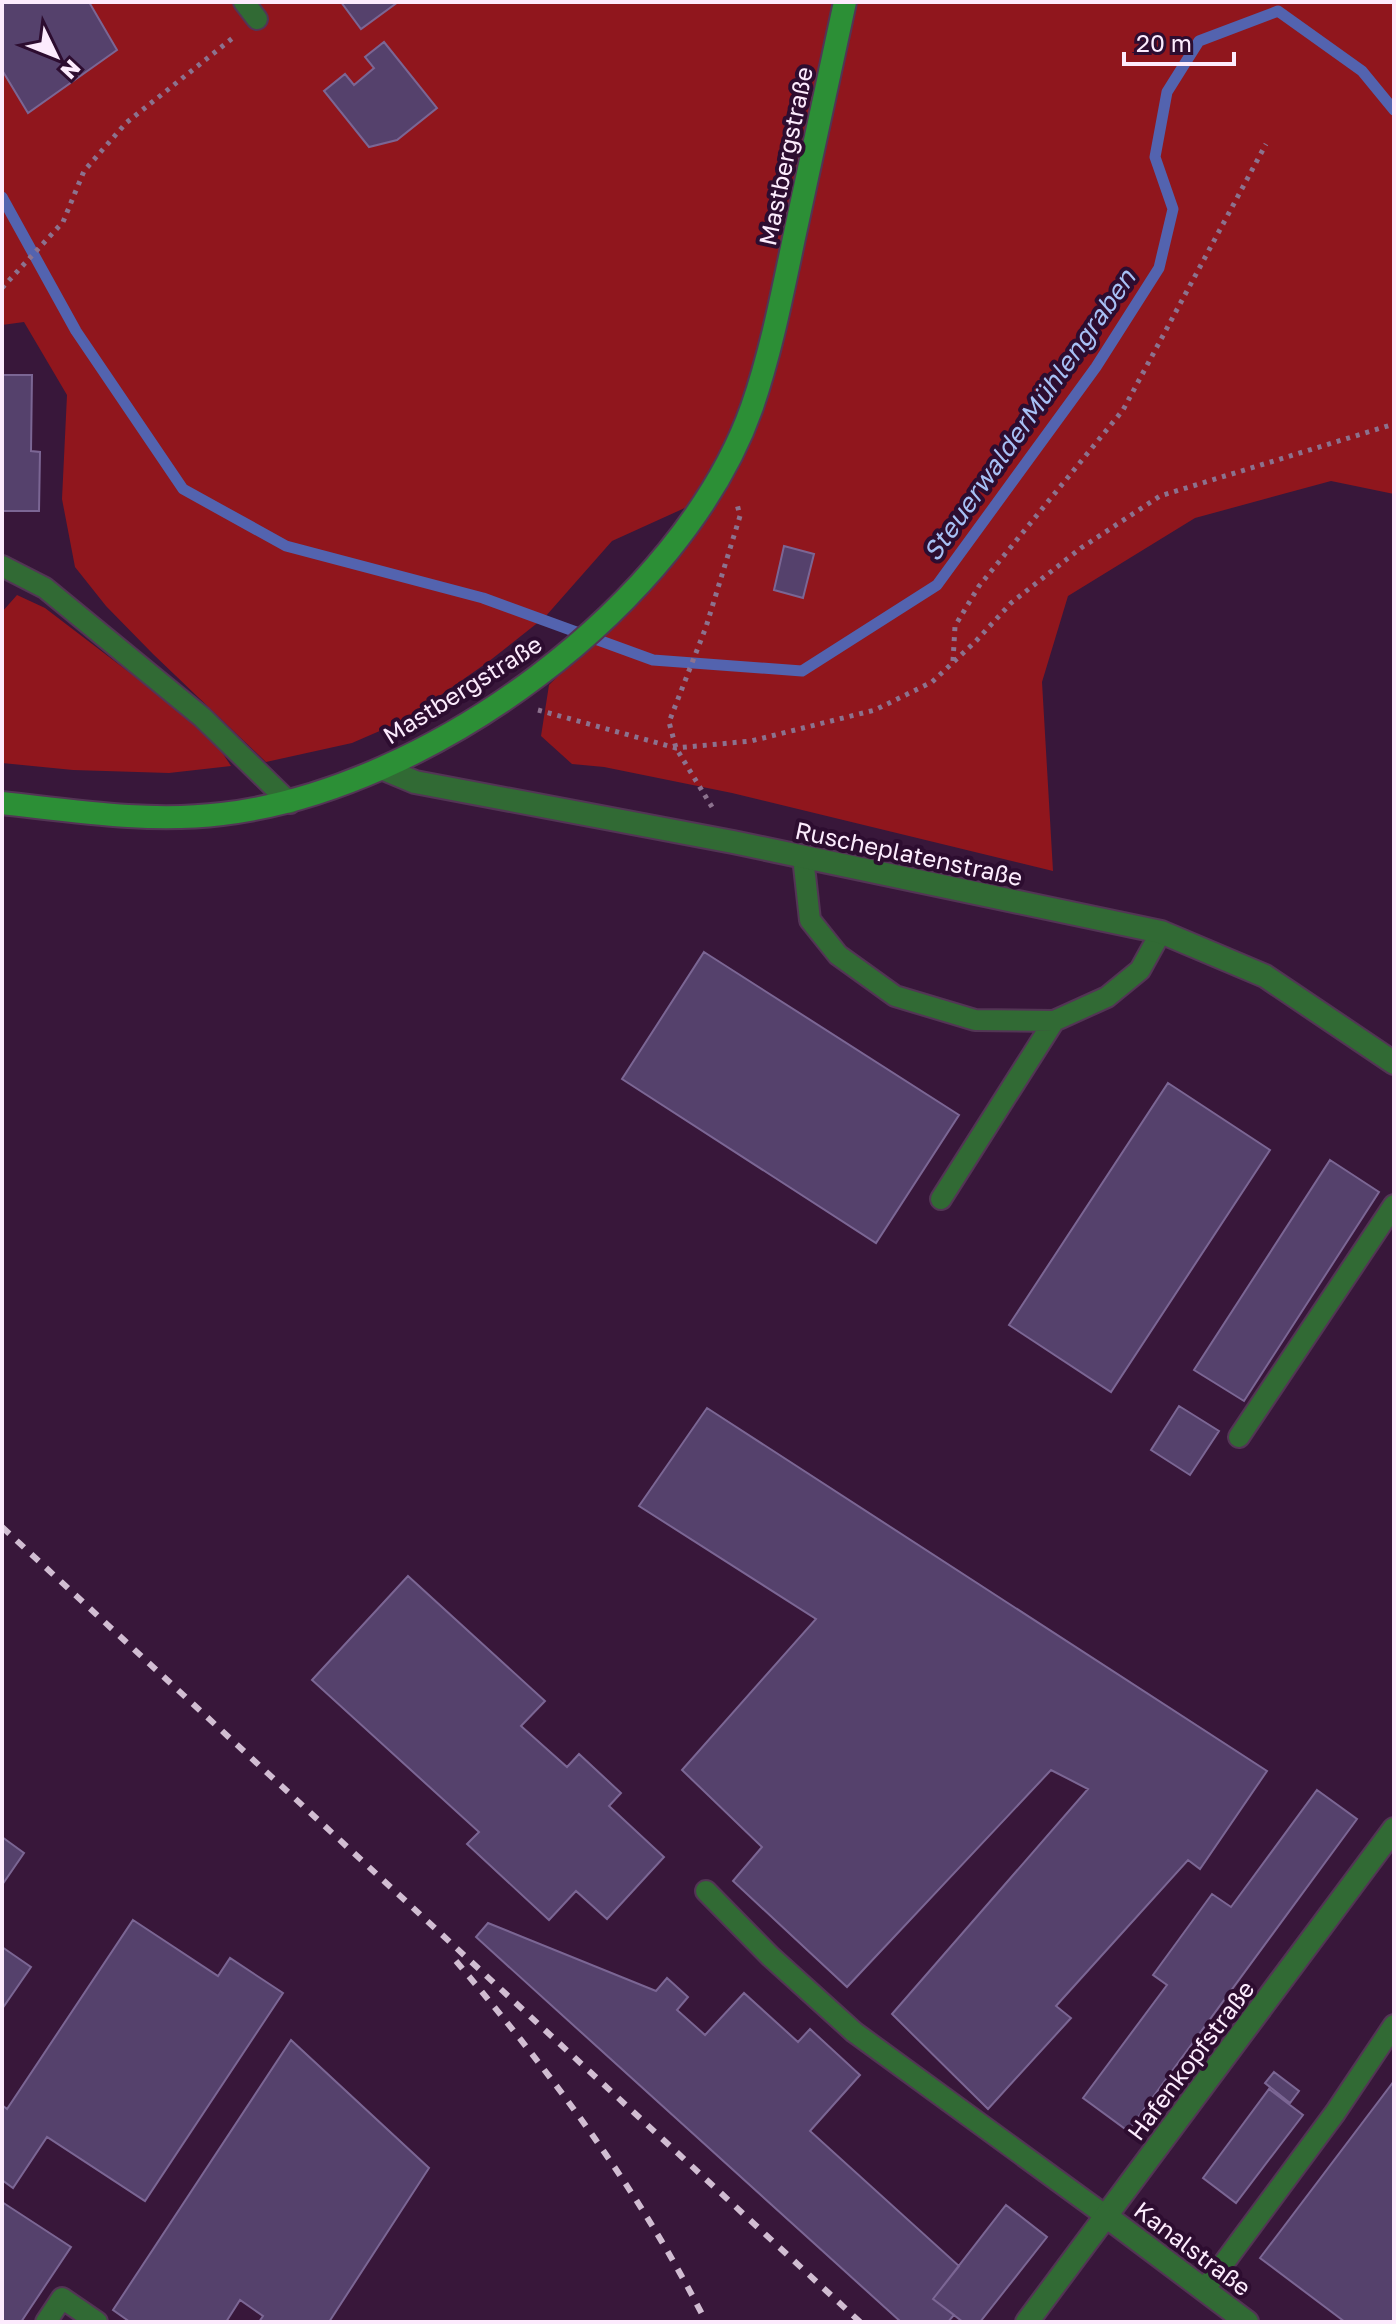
<svg xmlns="http://www.w3.org/2000/svg" width="1396" height="2324" viewBox="0 0 1396 2324" font-family="'Golos Text',sans-serif">
<style>
.green{fill:#90161d}
.lines{fill:none;stroke-linecap:round;stroke-linejoin:round}
.stream{stroke:#5363af;stroke-width:11}
.building{fill:#55416c;stroke:#7b6694;stroke-width:2}
.service-casing{stroke:#533555;stroke-width:24}
.minor-casing{stroke:#533555;stroke-width:26}
.secondary-casing{stroke:#533555;stroke-width:26}
.path{stroke:#8c728e;stroke-width:5;stroke-dasharray:4 6;stroke-linecap:butt}
.service{stroke:#316a34;stroke-width:20}
.minor{stroke:#316a34;stroke-width:22}
.secondary{stroke:#2c8f36;stroke-width:22}
.rail{stroke:#d1bdd2;stroke-width:6;stroke-dasharray:10 10;stroke-linecap:butt}
.labels{text-anchor:middle;dominant-baseline:central;stroke-width:8;stroke-linejoin:round;paint-order:stroke}
.street-label{font-size:24px;fill:#fcebfd;stroke:#2d0d30}
.water-label{font-size:26px;font-style:italic;fill:#a7c0f5;stroke:#2d0d30}
</style>
<rect width="100%" height="100%" fill="#38173a"/>
<!-- green -->
<path class="green" d="M 2,2 L 1394,2 L 1394,494 L 1331,481 L 1195,518 L 1068,596 L 1042,682 L 1053,871 L 732,793 L 604,767 L 572,764 L 541,736 L 549,685 L 603,631 L 720,492 L 612,541 L 545,617 L 488,662 L 405,720 L 352,743 L 266,762 L 153,654 L 106,606 L 75,567 L 62,499 L 67,395 L 24,322 L 2,325 Z
M 17,595 L 45,608 L 172,705 L 214,740 L 231,766 L 169,773 L 73,770 L 2,763 L 2,612 Z"/>
<g class="lines">
<!-- stream -->
<path class="stream" d="M 2,197 L 76,331 L 183,489 L 286,546 L 483,598 L 653,660 L 802,671 L 937,585 L 1096,367 L 1159,268 L 1173,209 L 1155,157 L 1167,92 L 1199,41 L 1278,11 L 1362,71 L 1394,110"/>
</g>
<!-- building -->
<path class="building" d="M 2,2 L 89,2 L 117,50 L 28,113 L 2,70 Z
M 341,2 L 398,2 L 361,29 Z
M 384,42 L 437,108 L 397,140 L 369,147 L 324,91 L 345,74 L 354,85 L 374,68 L 365,57 Z
M 2,375 L 32,375 L 31,451 L 40,452 L 39,511 L 2,511 Z
M 784,546 L 814,554 L 803,598 L 774,590 Z
M 704,952 L 959,1115 L 876,1243 L 622,1079 Z
M 1168,1083 L 1270,1150 L 1111,1392 L 1009,1325 Z
M 1330,1160 L 1379,1192 L 1244,1401 L 1194,1370 Z
M 1179,1406 L 1219,1431 L 1190,1475 L 1151,1450 Z
M 707,1408 L 1267,1771 L 1200,1869 L 1188,1860 L 1056,2006 L 1071,2018 L 988,2109 L 892,2014 L 1088,1789 L 1051,1770 L 847,1987 L 733,1881 L 762,1847 L 682,1770 L 816,1619 L 639,1506 Z
M 408,1576 L 545,1701 L 521,1726 L 567,1767 L 579,1754 L 621,1793 L 609,1806 L 664,1857 L 607,1919 L 576,1891 L 549,1920 L 467,1844 L 479,1832 L 312,1680 Z
M 1317,1790 L 1357,1819 L 1128,2131 L 1083,2098 L 1167,1985 L 1153,1975 L 1212,1894 L 1231,1907 Z
M 2,1837 L 24,1853 L 2,1885 Z
M 133,1920 L 218,1976 L 230,1958 L 283,1993 L 145,2201 L 47,2137 L 13,2188 L 2,2180 L 2,2105 L 7,2109 Z
M 488,1923 L 656,1991 L 667,1978 L 688,1997 L 677,2010 L 705,2035 L 744,1993 L 798,2042 L 810,2029 L 860,2075 L 810,2131 L 959,2266 L 933,2299 L 954,2315 L 948,2322 L 901,2322 L 476,1937 Z
M 2,1947 L 31,1967 L 2,2009 Z
M 291,2040 L 429,2168 L 329,2322 L 259,2322 L 263,2316 L 240,2300 L 226,2322 L 130,2322 L 113,2310 Z
M 1274,2072 L 1299,2091 L 1290,2103 L 1265,2083 Z
M 1394,2081 L 1394,2322 L 1345,2322 L 1260,2258 Z
M 1269,2089 L 1303,2115 L 1236,2203 L 1203,2178 Z
M 2,2202 L 71,2247 L 21,2322 L 2,2322 Z
M 1006,2205 L 1047,2237 L 980,2322 L 963,2322 L 933,2299 Z"/>
<g class="lines">
<defs>
<path id="service" d="M 244,2 L 257,19
M 2,566 L 45,588 L 202,717 L 290,803
M 803,857 L 810,920 L 838,955 L 895,996 L 975,1020 L 1054,1021 L 1107,997 L 1140,970 L 1161,932
M 941,1199 L 1054,1021
M 1239,1437 L 1394,1205
M 706,1891 L 770,1956 L 854,2032 L 1106,2216
M 1204,2290 L 1335,2113 L 1394,2025
M 46,2322 L 62,2298 L 97,2322"/>
<path id="minor" d="M 384,769 L 415,782 L 733,842 L 1161,932 L 1265,976 L 1394,1063
M 1106,2216 L 1247,2322
M 1027,2322 L 1394,1829"/>
<path id="secondary" d="M 2,803 C 74,811 149,823 222,814 C 428,790 682,605 752,407 C 771,352 782,295 794,238 C 811,159 828,81 845,2"/>
</defs>
<!-- service casing -->
<use href="#service" class="service-casing"/>
<!-- minor casing -->
<use href="#minor" class="minor-casing"/>
<!-- secondary casing -->
<use href="#secondary" class="secondary-casing"/>
<!-- path -->
<path class="path" d="M 2,288 L 63,222 L 84,171 L 126,123 L 234,37
M 953,661 L 955,626 L 979,586 L 1123,410 L 1266,144
M 538,710 L 676,748 L 751,741 L 875,710 L 932,682 L 976,641 L 1011,603 L 1081,548 L 1160,496 L 1394,424
M 712,807 L 676,748 L 669,722 L 706,627 L 740,516 L 737,504"/>
<!-- service -->
<use href="#service" class="service"/>
<!-- minor -->
<use href="#minor" class="minor"/>
<!-- secondary -->
<use href="#secondary" class="secondary"/>
<!-- rail -->
<path class="rail" d="M 2,1527 L 860,2322
M 456,1961 C 551,2073 640,2191 706,2322"/>
</g>
<g class="labels">
<!-- street labels -->
<g class="street-label">
<text transform="translate(785 156) rotate(-78)">Mastbergstraße</text>
<text transform="translate(462 689) rotate(-32)">Mastbergstraße</text>
<text transform="translate(909 853) rotate(12)">Ruscheplatenstraße</text>
<text transform="translate(1190 2060) rotate(-53)">Hafenkopfstraße</text>
<text transform="translate(1193 2248) rotate(37)">Kanalstraße</text>
</g>
<!-- water labels -->
<g class="water-label">
<text transform="translate(1029 415) rotate(-55)">SteuerwalderMühlengraben</text>
</g>
</g>
<!-- border -->
<rect width="1396" height="2324" fill="none" stroke="#fcebfd" stroke-width="8"/>
<!-- north arrow -->
<g transform="translate(56 56) rotate(133)" stroke="#2d0d30" stroke-width="6" paint-order="stroke">
<path d="M0-6L14 30L0 20L-14 30Z" fill="#fcebfd"/>
<text y="-12" font-size="22" font-weight="bold" text-anchor="middle" fill="#fcebfd">N</text>
</g>
<!-- scale -->
<path d="M1124 52v12h110v-12" fill="none" stroke="#fcebfd" stroke-width="4"/>
<text x="1136" y="52" font-size="24" fill="#fcebfd" stroke="#2d0d30" stroke-width="6" paint-order="stroke">20 m</text>
</svg>
